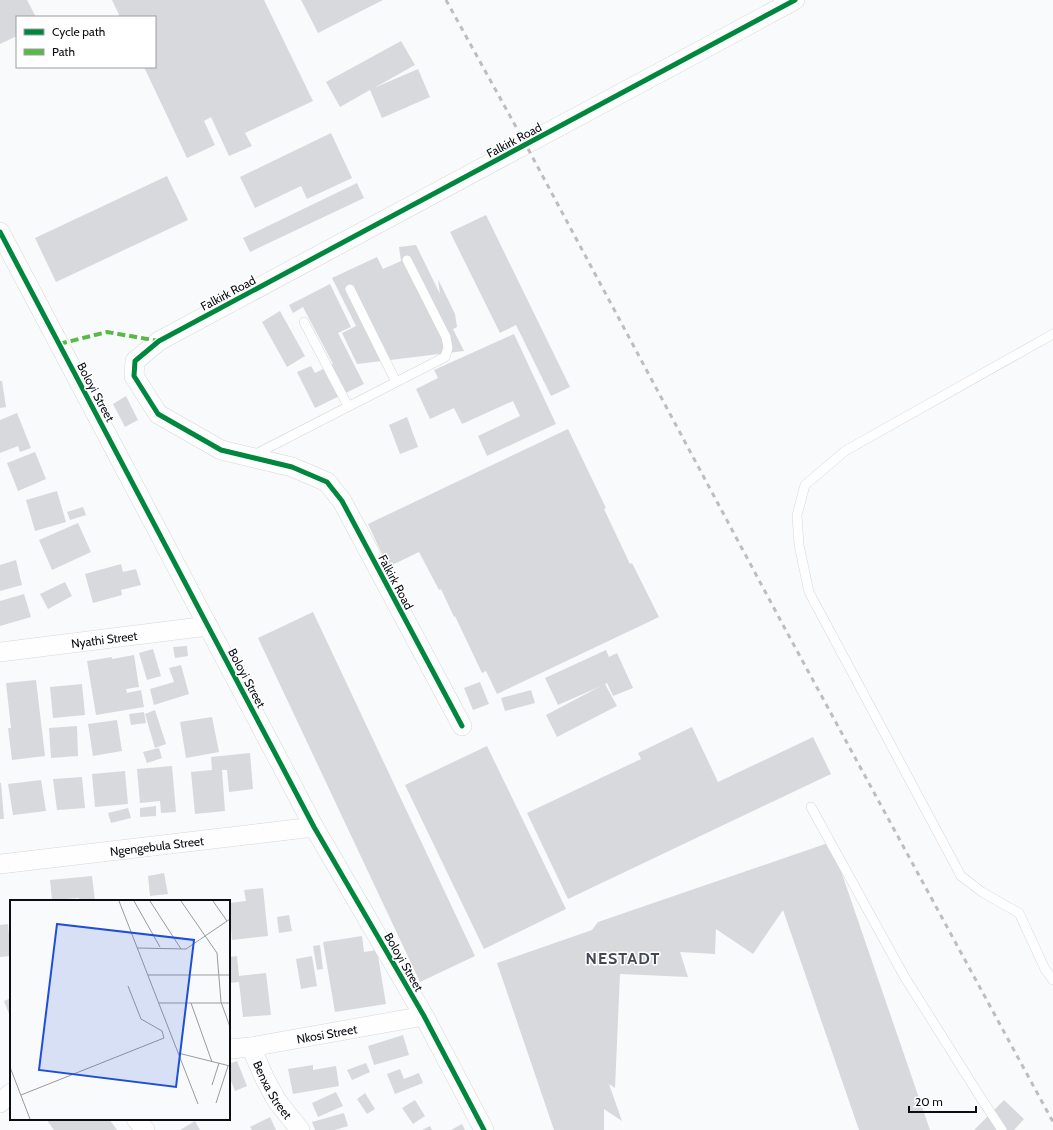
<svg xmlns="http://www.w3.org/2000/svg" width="1053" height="1130" viewBox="0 0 1053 1130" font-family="Cabin,sans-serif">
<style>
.building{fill:#d7d9dd}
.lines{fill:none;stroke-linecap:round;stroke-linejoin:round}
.lane-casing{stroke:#d5d7da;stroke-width:10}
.street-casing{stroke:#d5d7da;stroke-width:20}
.lane{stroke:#fefeff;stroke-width:9}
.street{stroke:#fefeff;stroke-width:19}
.rail{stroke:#bebebf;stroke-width:3;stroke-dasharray:5 5;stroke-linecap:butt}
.quiet{stroke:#58b947;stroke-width:4;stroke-dasharray:8 4;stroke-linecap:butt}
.cycleway-casing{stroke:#fff;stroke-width:8}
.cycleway{stroke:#00873e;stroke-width:5}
.labels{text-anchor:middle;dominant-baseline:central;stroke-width:3;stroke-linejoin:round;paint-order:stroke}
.street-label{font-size:12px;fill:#0b0d12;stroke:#fff}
.district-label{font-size:16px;font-weight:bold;letter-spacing:1px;fill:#424954;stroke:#fff}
.inset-road{fill:none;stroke:#9a9b9e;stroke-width:1}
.view{fill:#1d4ed8;fill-opacity:0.15;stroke:#1d4ed8;stroke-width:2}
.inset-edge{fill:none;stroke:#0b0d12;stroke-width:2}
</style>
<rect width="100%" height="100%" fill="#f9fafc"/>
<!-- building -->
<path class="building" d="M 0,0 L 27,0 L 36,17 L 17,17 L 17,36 L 0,44 Z
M 112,0 L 264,0 L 313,101 L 245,133 L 252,146 L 229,156 L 211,117 L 204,121 L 215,145 L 187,158 L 144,67 L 155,67 L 155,17 L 120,17 Z
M 301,0 L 383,0 L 318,33 Z
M 401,41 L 415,65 L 374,88 L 418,69 L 430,97 L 382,118 L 370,90 L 340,107 L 326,82 Z
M 331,133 L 352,178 L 307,199 L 301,186 L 255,208 L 240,177 Z
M 167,176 L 188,220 L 56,282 L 35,238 Z
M 357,183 L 364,198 L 250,252 L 243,238 Z
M 486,215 L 570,387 L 551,396 L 516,325 L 500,333 L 450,232 Z
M 416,245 L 440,294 L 438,279 L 455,314 L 457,327 L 453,329 L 464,351 L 357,364 L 342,333 L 356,326 L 332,278 L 377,257 L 383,269 L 401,261 L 399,247 Z
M 330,284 L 351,327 L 338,333 L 364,384 L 315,408 L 297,372 L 311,366 L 315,373 L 333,364 L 303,307 L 293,313 L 289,305 Z
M 280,311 L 305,356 L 287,367 L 262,322 Z
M 514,334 L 556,424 L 487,456 L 478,436 L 520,416 L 513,401 L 462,424 L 454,408 L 430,419 L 416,389 L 438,378 L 434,370 Z
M 0,381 L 2,381 L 6,407 L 0,408 Z
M 126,396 L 138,420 L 125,427 L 113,404 Z
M 17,413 L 31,448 L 20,452 L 18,446 L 0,453 L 0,420 Z
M 407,417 L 418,447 L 400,454 L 389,425 Z
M 568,429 L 606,508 L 604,509 L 630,564 L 632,563 L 659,617 L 497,694 L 486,671 L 482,673 L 455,616 L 454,617 L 441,589 L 439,590 L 419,552 L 388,567 L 368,524 Z
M 35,452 L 46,479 L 18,491 L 7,463 Z
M 57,491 L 66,522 L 35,531 L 26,500 Z
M 83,507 L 86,515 L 70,520 L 67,512 Z
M 78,523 L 91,552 L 52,570 L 39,540 Z
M 16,560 L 22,585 L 0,591 L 0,565 Z
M 121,564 L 123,572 L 136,569 L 141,585 L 121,590 L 122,595 L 93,603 L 85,574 Z
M 65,582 L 72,596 L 48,609 L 40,594 Z
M 24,594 L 31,617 L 0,626 L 0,601 Z
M 313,612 L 475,956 L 420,982 L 258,638 Z
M 187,646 L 188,656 L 175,658 L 173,647 Z
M 153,649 L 161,676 L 147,680 L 139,653 Z
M 606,650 L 609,657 L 617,653 L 633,688 L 613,696 L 607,683 L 605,684 L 617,706 L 557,737 L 546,715 L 601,686 L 558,705 L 545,678 Z
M 134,655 L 139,687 L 126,689 L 127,693 L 141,690 L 144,707 L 96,715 L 87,661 L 112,657 L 112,659 Z
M 181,665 L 189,694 L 154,705 L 150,689 L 174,682 L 169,668 Z
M 36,680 L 45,756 L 12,760 L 8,728 L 11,728 L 6,683 Z
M 480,682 L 489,704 L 473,710 L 464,688 Z
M 82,684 L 85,715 L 53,718 L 50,687 Z
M 531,690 L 535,703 L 505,711 L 501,698 Z
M 155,710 L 166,744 L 155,748 L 145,714 Z
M 144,712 L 146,723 L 131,725 L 129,714 Z
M 212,717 L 219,752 L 186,758 L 180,722 Z
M 117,720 L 122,751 L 93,756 L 88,724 Z
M 77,726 L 78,756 L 51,758 L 49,728 Z
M 692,727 L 718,782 L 813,737 L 831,774 L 568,899 L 527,813 L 641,759 L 638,753 Z
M 487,746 L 566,909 L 484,949 L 405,785 Z
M 159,748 L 162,758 L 147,763 L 143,752 Z
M 250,753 L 253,789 L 229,792 L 227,770 L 222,770 L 225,811 L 195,814 L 191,772 L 212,770 L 211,757 Z
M 172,766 L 176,812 L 161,813 L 160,801 L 140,803 L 137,769 Z
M 125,771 L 128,804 L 95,807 L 92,774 Z
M 82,777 L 85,808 L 57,810 L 53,779 Z
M 41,780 L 46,811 L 13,815 L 8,784 Z
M 0,783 L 1,783 L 4,819 L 0,819 Z
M 156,806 L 156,816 L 140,817 L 140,808 Z
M 128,808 L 131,818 L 111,823 L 108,813 Z
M 831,842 L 930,1130 L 859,1130 L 783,910 L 753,954 L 716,929 L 715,954 L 680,952 L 688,977 L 620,974 L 615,1088 L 609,1084 L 622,1121 L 604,1109 L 604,1130 L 554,1130 L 497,963 L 592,930 L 598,922 Z
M 164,873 L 168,894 L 150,896 L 148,876 Z
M 92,876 L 95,901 L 80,901 L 79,898 L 52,900 L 50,880 Z
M 263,888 L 268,936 L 232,940 L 229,903 L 246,901 L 244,890 Z
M 289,915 L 292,931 L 279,933 L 277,917 Z
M 8,924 L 11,956 L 0,957 L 0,925 Z
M 362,936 L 364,952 L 377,950 L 386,1004 L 335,1012 L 323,942 Z
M 320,945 L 323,969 L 317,970 L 313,946 Z
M 237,956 L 239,976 L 266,973 L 271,1015 L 243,1017 L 239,982 L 229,983 L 229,957 Z
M 312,956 L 317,986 L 301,989 L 296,959 Z
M 11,998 L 11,1013 L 9,1014 L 4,1001 Z
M 403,1035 L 409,1055 L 374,1065 L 368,1046 Z
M 237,1061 L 247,1086 L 235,1091 L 229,1076 L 229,1064 Z
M 366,1063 L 370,1072 L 352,1080 L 347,1070 Z
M 313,1065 L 313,1070 L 336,1066 L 339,1086 L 293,1094 L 288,1069 Z
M 400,1069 L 404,1079 L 419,1073 L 423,1083 L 395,1094 L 387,1074 Z
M 336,1092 L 343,1106 L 318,1117 L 312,1103 Z
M 365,1093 L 375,1109 L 367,1114 L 357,1099 Z
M 415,1100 L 425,1116 L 413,1124 L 402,1108 Z
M 1004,1100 L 1024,1119 L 1014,1130 L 974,1130 Z
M 344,1113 L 348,1126 L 335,1130 L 315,1130 L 312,1122 Z
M 270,1117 L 276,1130 L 252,1130 L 250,1127 Z
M 46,1119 L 109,1119 L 117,1130 L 54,1130 Z
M 195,1121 L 200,1130 L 180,1130 Z
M 462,1124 L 465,1130 L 451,1130 Z
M 430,1126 L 432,1130 L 422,1130 Z"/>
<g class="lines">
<defs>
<path id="lane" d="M 350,289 L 396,382
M 304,322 L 348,406
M 1053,334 L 845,451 L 805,485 L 797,515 L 799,545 L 809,592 L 961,876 L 982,892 L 1019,913 L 1045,969 L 1053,980
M 252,456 L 445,357 L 448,348 L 446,337 L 407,260
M 811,807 L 904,976 L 979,1095 L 1002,1130"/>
<g id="street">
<path d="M 0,232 L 314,827 L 424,1016 L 484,1130"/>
<path id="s1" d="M 0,652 L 208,626"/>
<path d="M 462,726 L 342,501 L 327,482 L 292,467 L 221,450 L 158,414 L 134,376 L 135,361 L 159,341 L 795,0"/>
<path id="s2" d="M 0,864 L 314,827"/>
<path id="s3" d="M 251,1047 L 265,1079 L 277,1101 L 300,1130"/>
<path id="s4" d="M 229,1049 L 251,1047 L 424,1016"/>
<path d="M 0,1103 L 11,1093"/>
<path d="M 136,1119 L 145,1130"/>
</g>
</defs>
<!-- lane casing -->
<use href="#lane" class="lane-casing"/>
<!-- street casing -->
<use href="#street" class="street-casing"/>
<!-- lane -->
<use href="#lane" class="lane"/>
<!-- street -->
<use href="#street" class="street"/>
<!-- rail -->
<path class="rail" d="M 446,0 L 526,145 L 783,625 L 1053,1122"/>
<!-- quiet -->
<path class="quiet" d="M 59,344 L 107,332 L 159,341"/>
<defs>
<path id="cycleway" d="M 0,232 L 314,827 L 424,1016 L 484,1130
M 462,726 L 342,501 L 327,482 L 292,467 L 221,450 L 158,414 L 134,376 L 135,361 L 159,341 L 795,0"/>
</defs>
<!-- cycleway casing -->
<use href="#cycleway" class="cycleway-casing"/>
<!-- cycleway -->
<use href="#cycleway" class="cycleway"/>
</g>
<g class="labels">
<!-- street labels -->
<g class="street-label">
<text transform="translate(514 140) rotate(-28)">Falkirk Road</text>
<text transform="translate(228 293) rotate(-28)">Falkirk Road</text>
<text transform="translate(96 392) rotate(62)">Boloyi Street</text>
<text transform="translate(396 582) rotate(62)">Falkirk Road</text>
<text stroke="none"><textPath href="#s1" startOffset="105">Nyathi Street</textPath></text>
<text transform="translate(247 678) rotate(62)">Boloyi Street</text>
<text stroke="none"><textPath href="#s2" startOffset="158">Ngengebula Street</textPath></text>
<text transform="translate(404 962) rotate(60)">Boloyi Street</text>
<text stroke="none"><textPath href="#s4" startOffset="99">Nkosi Street</textPath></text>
<text stroke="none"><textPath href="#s3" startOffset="48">Benxa Street</textPath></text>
</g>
<!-- district labels -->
<g class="district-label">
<text x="623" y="958">NESTADT</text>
</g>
</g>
<!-- overview -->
<g transform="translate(10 900)">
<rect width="220" height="220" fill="#f9fafc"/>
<path class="inset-road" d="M 109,1 L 188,204M 124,1 L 150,47M 140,1 L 171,49M 171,1 L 207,53 L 211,102 L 220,127M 203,1 L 217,21M 127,48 L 176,49 L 220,19M 138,75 L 220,75M 149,103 L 220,103M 181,103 L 202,162M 168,153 L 220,166M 0,167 L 20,219M 202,185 L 209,163M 11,195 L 154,138 L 152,131 L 131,119 L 118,86M 206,203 L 218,166"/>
<path class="view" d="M 47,24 L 184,40 L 166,187 L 29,170 Z"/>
<rect width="220" height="220" class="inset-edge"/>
</g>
<!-- legend -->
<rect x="16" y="16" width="140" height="52" fill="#ffffff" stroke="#9d9ea0"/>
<rect x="24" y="29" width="20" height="6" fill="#00873e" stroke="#9d9ea0"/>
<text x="52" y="36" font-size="12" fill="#0b0d12">Cycle path</text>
<rect x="24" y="49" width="20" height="6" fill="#58b947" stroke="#9d9ea0"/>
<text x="52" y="56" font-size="12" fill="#0b0d12">Path</text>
<!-- scale -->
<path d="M909 1106v6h67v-6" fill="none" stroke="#0b0d12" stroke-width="2"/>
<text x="915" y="1106" font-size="12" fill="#0b0d12" stroke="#ffffff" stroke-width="3" paint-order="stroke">20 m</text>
</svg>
